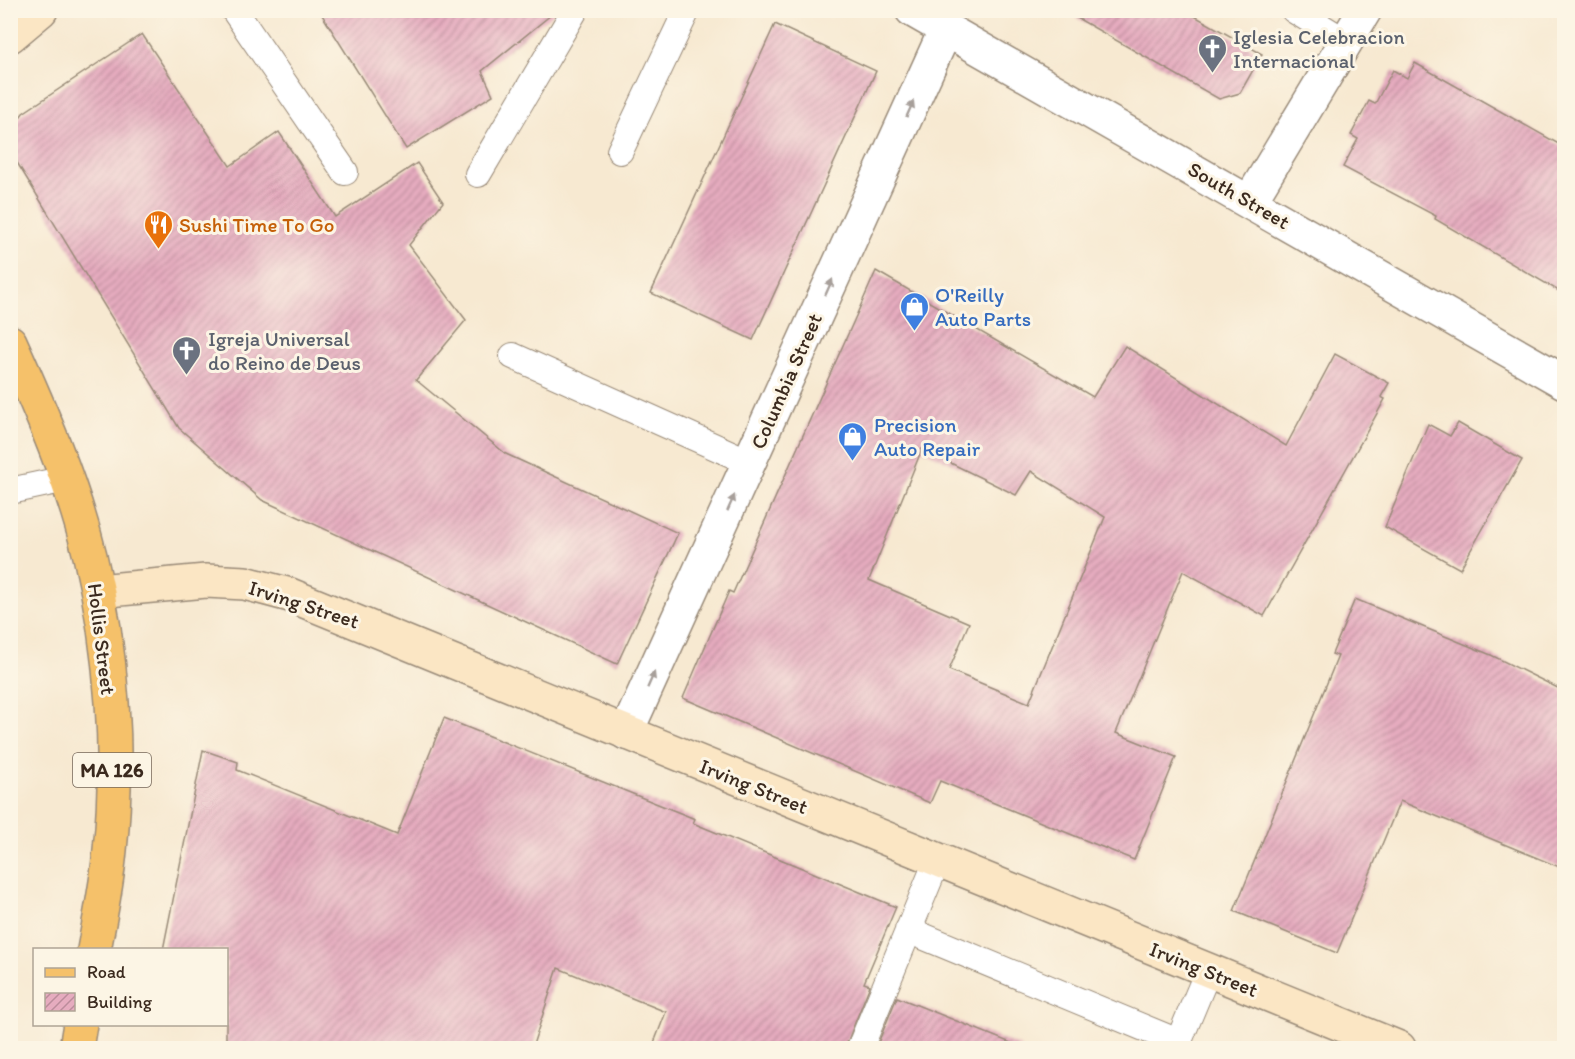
<svg xmlns="http://www.w3.org/2000/svg" width="1575" height="1059" viewBox="0 0 1575 1059" font-family="Itim,sans-serif">
<style>
.building{fill:url(#building-hatch);fill-rule:evenodd}
.lines{fill:none;stroke-linecap:round;stroke-linejoin:round}
.lane-casing{stroke:#998a78;stroke-width:28}
.street-casing{stroke:#998a78;stroke-width:36}
.secondary-casing{stroke:#998a78;stroke-width:36}
.primary-casing{stroke:#998a78;stroke-width:36}
.lane{stroke:#fff;stroke-width:26}
.street{stroke:#fff;stroke-width:33}
.secondary{stroke:#fbe6c4;stroke-width:33}
.primary{stroke:#f5c16b;stroke-width:33}
.oneway{fill:#a79f9a}
.labels{text-anchor:middle;dominant-baseline:central;stroke-width:6;stroke-linejoin:round;paint-order:stroke}
.shield{fill:#fcf5e5;stroke:#75675a;stroke-width:1.5}
.shield-label{font-size:20px;font-weight:bold;fill:#3b2a1e}
.worship-label{font-size:21px;fill:#5b616d;stroke:#fcf5e5;text-anchor:start}
.street-label{font-size:21px;fill:#3b2a1e;stroke:#fcf5e5}
.food-label{font-size:21px;fill:#c56008;stroke:#fcf5e5;text-anchor:start}
.shop-label{font-size:21px;fill:#366cbe;stroke:#fcf5e5;text-anchor:start}
</style>
<defs>
<pattern id="building-hatch" width="6" height="6" patternUnits="userSpaceOnUse" patternTransform="scale(1.5)"><rect width="6" height="6" fill="#e6acbf"/><path d="M-1 1l2-2M0 6l6-6M5 7l2-2" fill="none" stroke="#bc8c9b"/></pattern>
</defs>
<rect width="100%" height="100%" fill="#fcf5e5"/>
<filter id="ink" filterUnits="userSpaceOnUse"><feTurbulence type="fractalNoise" baseFrequency=".0167" numOctaves="2"/><feDisplacementMap in="SourceGraphic" scale="12" xChannelSelector="R" yChannelSelector="G"/><feConvolveMatrix kernelMatrix="1 2 1 2 8 2 1 2 1" color-interpolation-filters="sRGB"/></filter>
<filter id="wash" filterUnits="userSpaceOnUse"><feTurbulence type="fractalNoise" baseFrequency=".008" numOctaves="4" result="noise"/><feDisplacementMap in="SourceGraphic" scale="24" xChannelSelector="R" yChannelSelector="G"/><feGaussianBlur stdDeviation="1.35" result="paint"/><feColorMatrix in="noise" values="0 0 0 0 0 0 0 0 0 0 0 0 0 0 0 0 0 1.4 0 .05"/><feComposite in="paint" operator="in"/></filter>
<g filter="url(#wash)">
<rect width="100%" height="100%" fill="#f7e9d1"/>
<g id="blocks">
<!-- building -->
<path class="building" d="M 319,10 L 557,10 L 482,71 L 493,95 L 406,149 Z
M 1063,10 L 1184,10 L 1262,54 L 1240,93 L 1219,99 Z
M 775,24 L 876,71 L 753,340 L 651,293 Z
M 142,34 L 230,166 L 279,132 L 335,217 L 417,163 L 443,202 L 409,245 L 466,320 L 416,380 L 506,454 L 678,533 L 617,664 L 262,500 L 179,428 L 10,151 L 10,131 L 23,113 Z
M 1415,63 L 1564,147 L 1564,294 L 1435,219 L 1436,216 L 1343,167 L 1358,139 L 1351,135 L 1369,101 L 1375,104 L 1393,70 L 1407,78 Z
M 876,271 L 1093,397 L 1125,346 L 1286,446 L 1335,354 L 1389,383 L 1381,397 L 1385,399 L 1264,616 L 1183,571 L 1116,733 L 1176,757 L 1134,860 L 940,781 L 930,803 L 683,698 L 729,591 L 733,593 ZM 922,449 L 1016,495 L 1031,471 L 1105,517 L 1029,703 L 949,670 L 969,623 L 869,580 Z
M 1458,423 L 1522,460 L 1460,569 L 1385,527 L 1428,424 L 1450,436 Z
M 1355,599 L 1491,655 L 1564,691 L 1564,869 L 1400,801 L 1337,953 L 1234,911 L 1338,656 L 1332,654 Z
M 444,718 L 695,819 L 693,823 L 896,907 L 864,983 L 870,985 L 845,1048 L 652,1048 L 666,1012 L 558,968 L 532,1048 L 226,1048 L 226,950 L 163,950 L 203,750 L 238,762 L 237,770 L 397,835 Z
M 897,997 L 1021,1047 L 1020,1048 L 876,1048 Z"/>
</g>
</g>
<g filter="url(#ink)">
<use href="#blocks" fill-opacity="0" stroke="#998a78" stroke-width="1.5"/>
<g class="lines">
<defs>
<path id="lane" d="M 234,10 L 345,172
M 1294,10 L 1346,42
M 620,151 L 687,10
M 478,174 L 575,10
M 513,356 L 749,462
M 10,491 L 66,479
M 908,930 L 1178,1042
M 860,1048 L 937,861
M 1176,1048 L 1208,971"/>
<path id="street" d="M 912,10 L 1564,382
M 1250,201 L 1365,10
M 626,733 L 946,29"/>
<path id="secondary" d="M 10,36 L 41,10
M 98,591 L 206,581 L 245,583 L 290,595 L 1399,1048"/>
<path id="primary" d="M 10,342 C 41,411 72,482 90,556 C 112,648 120,756 110,850 C 107,884 100,917 94,950
M 76,1048 L 80,1024"/>
</defs>
<!-- lane casing -->
<use href="#lane" class="lane-casing"/>
<!-- street casing -->
<use href="#street" class="street-casing"/>
<!-- secondary casing -->
<use href="#secondary" class="secondary-casing"/>
<!-- primary casing -->
<use href="#primary" class="primary-casing"/>
<!-- lane -->
<use href="#lane" class="lane"/>
<!-- street -->
<use href="#street" class="street"/>
<!-- secondary -->
<use href="#secondary" class="secondary"/>
<!-- primary -->
<use href="#primary" class="primary"/>
</g>
<!-- one-way arrows -->
<defs><path id="oneway-solid" d="M-6-.8H1V-3.2L6.5 0L1 3.2V.8H-6Z" transform="scale(1.5)"/></defs>
<g class="oneway">
<use href="#oneway-solid" transform="translate(910 109) rotate(-66)"/>
<use href="#oneway-solid" transform="translate(829 287) rotate(-66)"/>
<use href="#oneway-solid" transform="translate(731 503) rotate(-66)"/>
<use href="#oneway-solid" transform="translate(651 680) rotate(-66)"/>
</g>
</g>
<!-- icons -->
<defs>
<symbol id="church-pin" viewBox="-11 -11 22 30"><path d="M0 17L-7.5 6A9.5 9.5 0 1 1 7.5 6Z" fill="#6b7280" stroke="#fcf5e5"/><path d="M-1.2-6h2.4v3.5h3.3v2.4h-3.3V6h-2.4V-.1h-3.3v-2.4h3.3Z" fill="#fff"/></symbol>
<symbol id="restaurant-pin" viewBox="-11 -11 22 30"><path d="M0 17L-7.5 6A9.5 9.5 0 1 1 7.5 6Z" fill="#e8710a" stroke="#fcf5e5"/><path d="M-5-6h1v4h1v-4h1v4h1v-4h1v5L-1.5 .5V6h-2V.5L-5-1ZM5-6V6H3V1.5H1.5Q1.5-4 5-6Z" fill="#fff"/></symbol>
<symbol id="shop-pin" viewBox="-11 -11 22 30"><path d="M0 17L-7.5 6A9.5 9.5 0 1 1 7.5 6Z" fill="#3f7fe0" stroke="#fcf5e5"/><path d="M-5-2.5h2.3a2.7 3.5 0 0 1 5.4 0H5L5.5 6h-11ZM-1.5-2.5h3a1.5 2.3 0 0 0-3 0Z" fill="#fff"/></symbol>
</defs>
<g fill-rule="evenodd">
<use href="#church-pin" x="1196" y="32" width="33" height="45"/>
<use href="#restaurant-pin" x="142" y="208" width="33" height="45"/>
<use href="#shop-pin" x="898" y="290" width="33" height="45"/>
<use href="#church-pin" x="170" y="334" width="33" height="45"/>
<use href="#shop-pin" x="836" y="420" width="33" height="45"/>
</g>
<g class="labels">
<!-- shield labels -->
<rect class="shield" x="73" y="753" width="78" height="34" rx="4.5"/>
<g class="shield-label">
<text x="112" y="770">MA 126</text>
</g>
<!-- worship labels -->
<g class="worship-label">
<text x="1233" y="36">Iglesia Celebracion<tspan x="1233" dy="24">Internacional</tspan></text>
<text x="208" y="338">Igreja Universal<tspan x="208" dy="24">do Reino de Deus</tspan></text>
</g>
<!-- street labels -->
<g class="street-label">
<text transform="translate(1239 195) rotate(30)">South Street</text>
<text transform="translate(786 381) rotate(-66)">Columbia Street</text>
<text transform="translate(304 604) rotate(18)">Irving Street</text>
<text transform="translate(102 639) rotate(83)">Hollis Street</text>
<text transform="translate(754 786) rotate(22)">Irving Street</text>
<text transform="translate(1204 969) rotate(22)">Irving Street</text>
</g>
<!-- food labels -->
<g class="food-label">
<text x="179" y="224">Sushi Time To Go</text>
</g>
<!-- shop labels -->
<g class="shop-label">
<text x="935" y="294">O'Reilly<tspan x="935" dy="24">Auto Parts</tspan></text>
<text x="874" y="424">Precision<tspan x="874" dy="24">Auto Repair</tspan></text>
</g>
</g>
<!-- margin -->
<rect width="1575" height="1059" fill="none" stroke="#fcf5e5" stroke-width="36"/>
<!-- legend -->
<rect x="33" y="948" width="195" height="78" fill="#fcf5e5" stroke="#afa495" stroke-width="1.5"/>
<rect x="45" y="968" width="30" height="9" fill="#f5c16b" stroke="#afa495" stroke-width="1.5"/>
<text x="87" y="978" font-size="18" fill="#3b2a1e">Road</text>
<rect x="45" y="993" width="30" height="18" fill="url(#building-hatch)" stroke="#afa495" stroke-width="1.5"/>
<text x="87" y="1008" font-size="18" fill="#3b2a1e">Building</text>
</svg>
